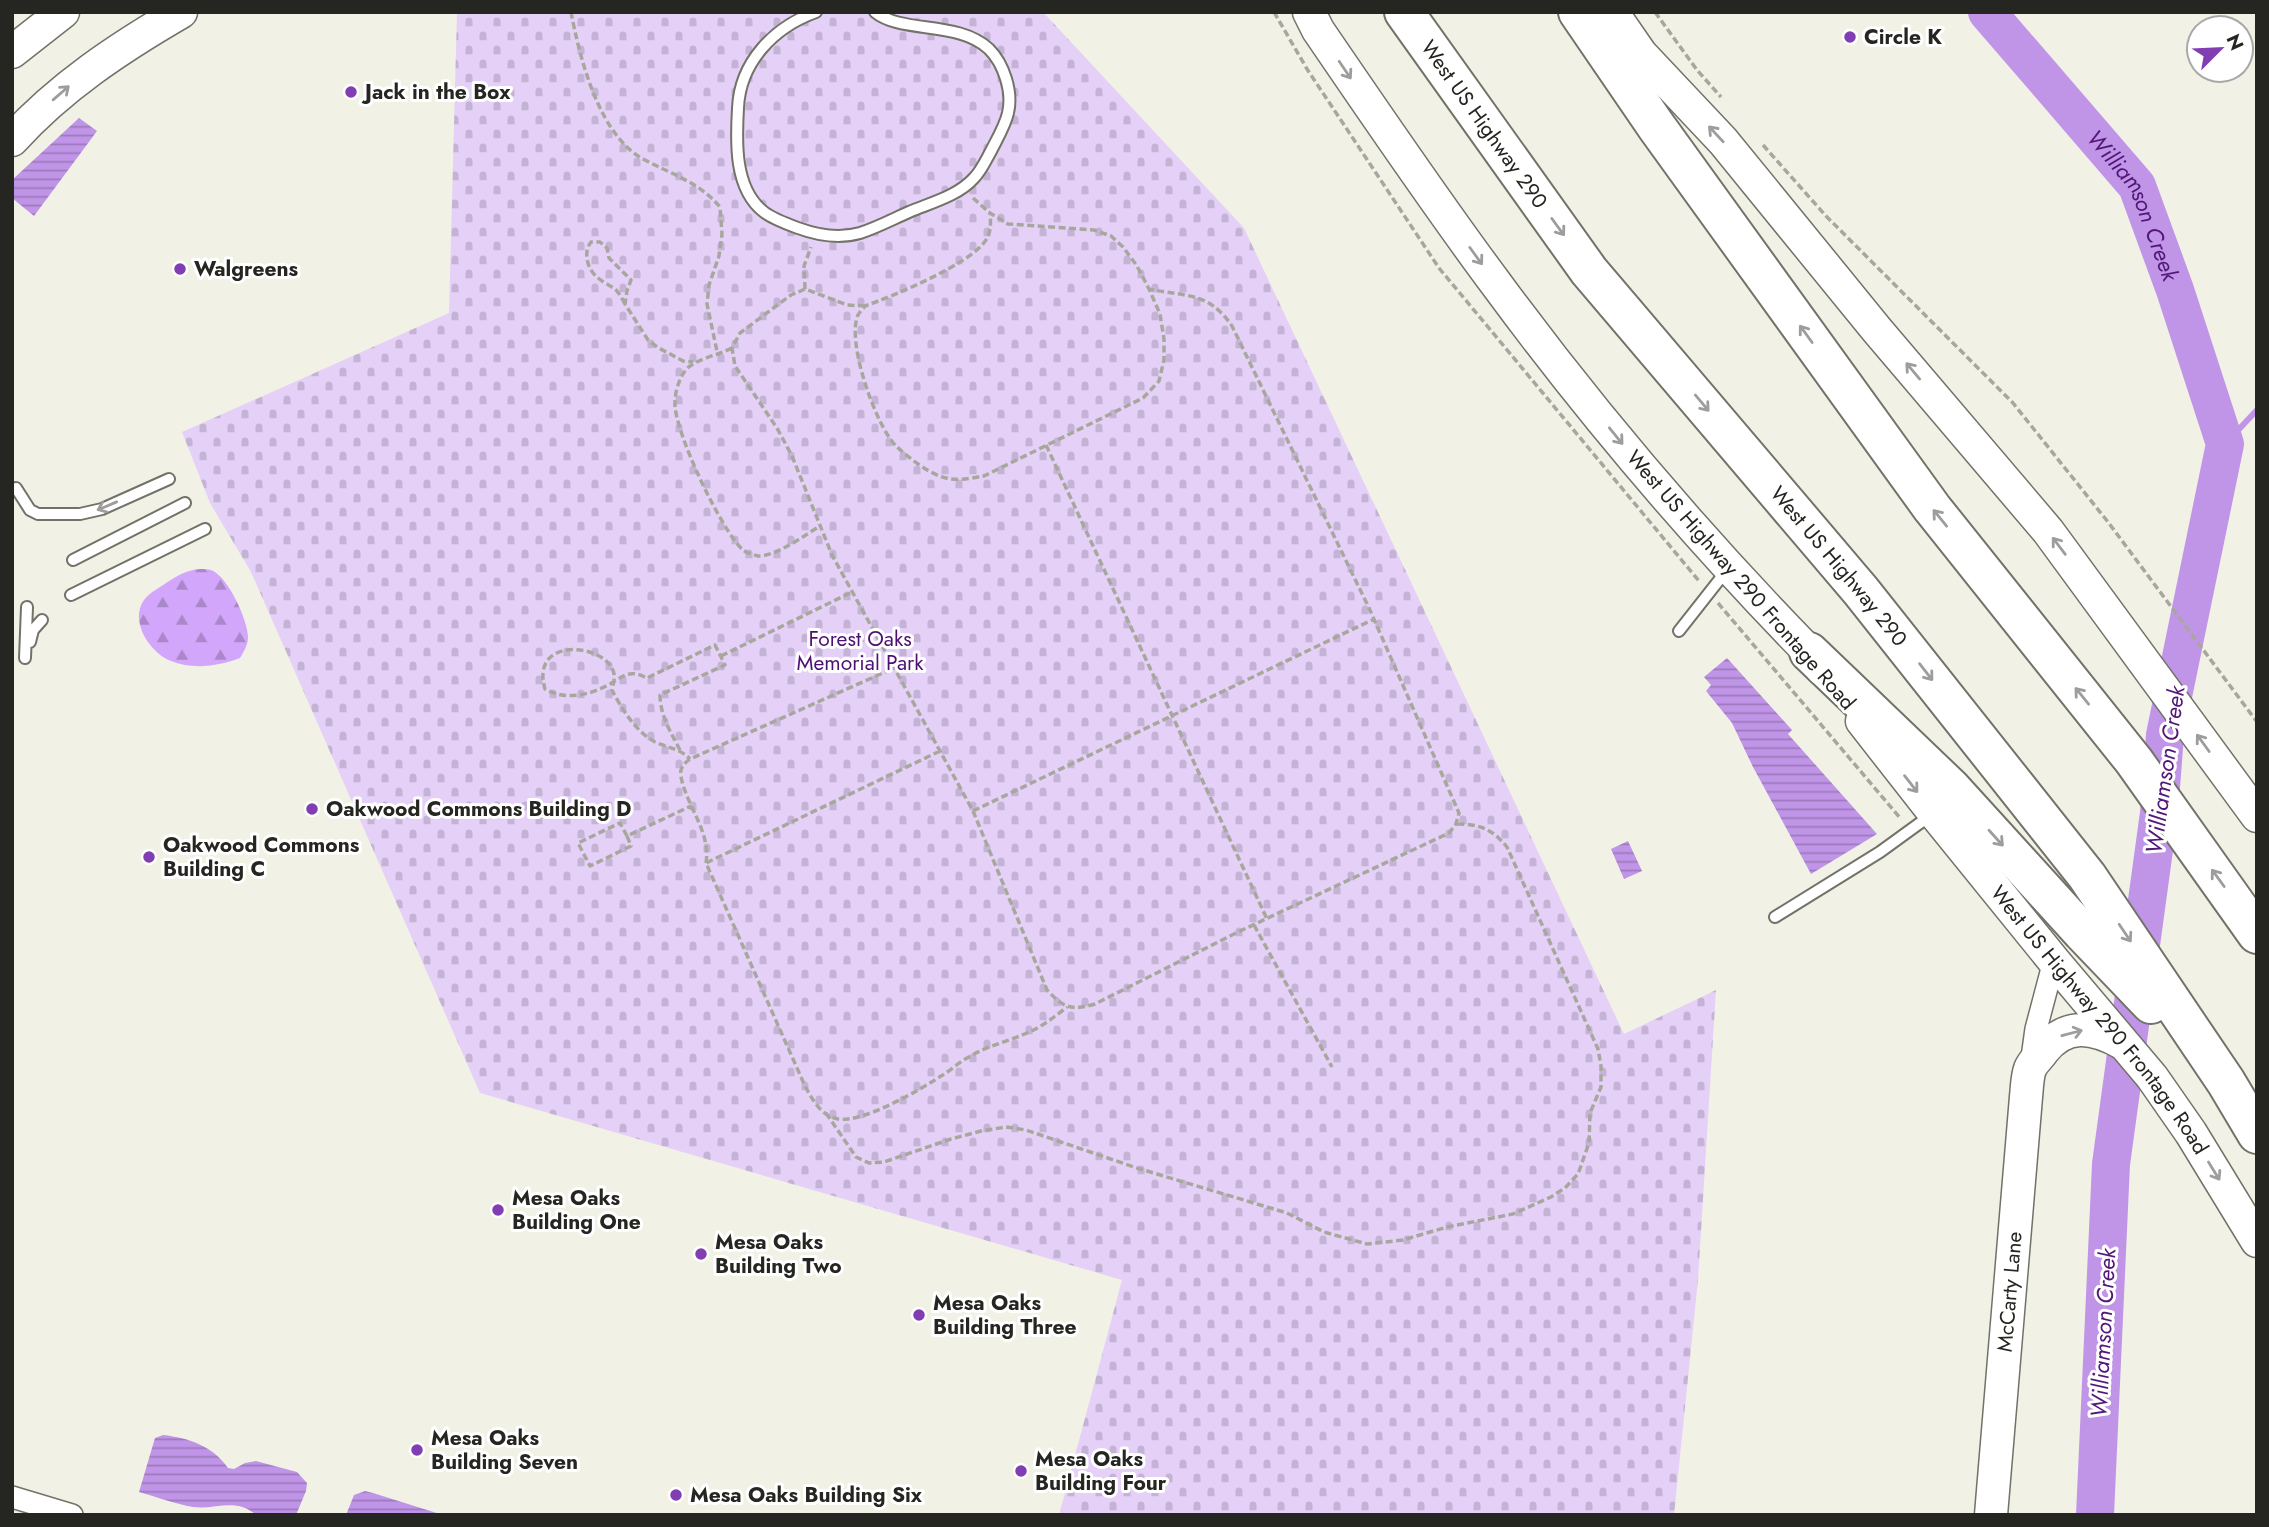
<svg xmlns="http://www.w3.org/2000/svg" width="2269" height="1527" viewBox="0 0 2269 1527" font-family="Jost,sans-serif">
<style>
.forest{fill:url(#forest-firs)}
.cemetery{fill:url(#cemetery-stones)}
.water{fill:url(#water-rules)}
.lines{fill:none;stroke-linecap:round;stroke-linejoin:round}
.stream{stroke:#c095e8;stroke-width:6}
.river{stroke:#c095e8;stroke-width:38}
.lane-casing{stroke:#737269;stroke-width:14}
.street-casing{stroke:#737269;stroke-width:24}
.secondary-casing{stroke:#737269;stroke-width:35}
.highway-casing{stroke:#737269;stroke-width:42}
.path{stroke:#a7a79e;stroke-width:3.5;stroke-dasharray:7 3.5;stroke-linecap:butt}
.lane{stroke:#fff;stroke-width:10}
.street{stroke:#fff;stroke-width:21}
.secondary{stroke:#fff;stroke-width:32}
.highway{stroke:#fff;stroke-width:38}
.oneway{stroke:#9d9d9b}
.poi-dot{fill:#813eb2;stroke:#fff;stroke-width:2.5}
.labels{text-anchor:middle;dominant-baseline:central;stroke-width:6;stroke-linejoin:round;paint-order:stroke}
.poi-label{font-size:21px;font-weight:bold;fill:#252521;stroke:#fff;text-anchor:start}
.street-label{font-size:21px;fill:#252521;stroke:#fff}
.park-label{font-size:21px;fill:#4d1072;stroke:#fff}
.water-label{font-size:23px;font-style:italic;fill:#521778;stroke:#fff}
</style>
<defs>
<pattern id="forest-firs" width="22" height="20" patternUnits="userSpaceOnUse" patternTransform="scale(1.75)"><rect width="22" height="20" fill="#d2a6fa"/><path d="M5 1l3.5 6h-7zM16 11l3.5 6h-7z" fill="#aa87ca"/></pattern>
<pattern id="cemetery-stones" width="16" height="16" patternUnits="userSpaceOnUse" patternTransform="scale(1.75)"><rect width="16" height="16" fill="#e5d1f8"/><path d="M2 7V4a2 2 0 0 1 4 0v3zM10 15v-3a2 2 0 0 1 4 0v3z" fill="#c4b3d4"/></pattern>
<pattern id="water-rules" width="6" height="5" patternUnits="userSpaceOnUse" patternTransform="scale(1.75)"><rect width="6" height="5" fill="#c095e8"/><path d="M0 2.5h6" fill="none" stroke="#9c79bc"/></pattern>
</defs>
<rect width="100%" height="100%" fill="#f2f1e6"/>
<!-- forest -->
<path class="forest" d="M 200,569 C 204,569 208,569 211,570 C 228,576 248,621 248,637 C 248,645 244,651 240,658 C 219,666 193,670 171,661 C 150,653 129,621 144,600 C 149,593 159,588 166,583 C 177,576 186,570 200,569 Z"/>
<!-- cemetery -->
<path class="cemetery" d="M 457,12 L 1043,12 L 1244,228 L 1624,1034 L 1716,990 L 1698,1280 L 1674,1515 L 1059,1515 L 1122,1280 L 480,1093 L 251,572 L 210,503 L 182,432 L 449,313 Z"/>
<!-- water -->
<path class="water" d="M 79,118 L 97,131 L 34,216 L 12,198 L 12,180 Z
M 1727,658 L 1792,730 L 1788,734 L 1877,834 L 1811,874 L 1753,767 L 1732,723 L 1706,691 L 1711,685 L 1704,677 Z
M 1628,841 L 1642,871 L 1624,879 L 1611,849 Z
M 163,1435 C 189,1438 213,1446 228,1468 L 234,1469 L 245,1463 L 256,1461 L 297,1472 L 307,1483 L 306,1491 L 296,1515 L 256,1515 C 236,1497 216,1510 193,1507 C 175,1504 157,1497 139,1492 L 155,1438 Z
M 365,1491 L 373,1493 L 443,1515 L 346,1515 L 354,1495 Z"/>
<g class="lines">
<!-- stream -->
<path class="stream" d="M 2225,444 L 2257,410"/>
<!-- river -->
<path class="river" id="s1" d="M 1987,12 L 2137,186 L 2175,290 L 2225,444 L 2165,735 L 2159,813 L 2111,1164 L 2095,1515"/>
<defs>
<path id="lane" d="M 816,12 C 774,27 740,62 738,108 C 736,142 734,189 764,212 C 773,219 787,224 798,228 C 817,235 839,239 860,233 C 876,228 893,219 909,212 C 930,203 958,196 974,178 C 981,171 986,160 991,151 C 997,139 1005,126 1008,113 C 1013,92 1004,64 989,49 C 958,20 902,34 875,12
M 16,488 L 30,510 L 38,514 L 80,514 L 102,509 L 169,479
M 73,560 L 185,503
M 71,595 L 205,529
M 1679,631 L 1727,570
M 30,642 L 33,630 L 42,620
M 25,658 L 27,607
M 1775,917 L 1880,852 L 1931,815"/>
<path id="street" d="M 2031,1065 L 2036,1029 L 2054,961
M 12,1497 L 72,1515"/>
<g id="secondary">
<path d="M 1309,12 L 1318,30 C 1376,115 1435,202 1497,285 C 1592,414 1697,537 1809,652 L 1822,669"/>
<path d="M 1612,12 L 1641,54 L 1723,141 L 1877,330 L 2048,531 L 2257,816"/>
<path d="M 12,52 L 63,12"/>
<path d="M 12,140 C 60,87 119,48 181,12"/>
<path id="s2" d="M 1862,721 L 1934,813 L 2054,961 L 2152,1077 L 2191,1133 L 2257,1241"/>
<path id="s3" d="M 1991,1515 L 2026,1097 C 2027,1088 2027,1077 2030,1069 C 2032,1063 2039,1057 2043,1051 C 2066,1022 2093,1027 2122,1043"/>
</g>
<g id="highway">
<path id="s4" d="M 1404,12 L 1589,271 L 1861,591 L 2087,876 L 2226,1082 L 2257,1134"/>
<path d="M 1578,12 L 1656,126 L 1932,508 L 2134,761 L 2257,934"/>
<path d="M 1809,652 L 1951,788 L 2082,932 L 2151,1004"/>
</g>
</defs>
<!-- lane casing -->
<use href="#lane" class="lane-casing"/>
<!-- street casing -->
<use href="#street" class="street-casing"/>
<!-- secondary casing -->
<use href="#secondary" class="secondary-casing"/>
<!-- highway casing -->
<use href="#highway" class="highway-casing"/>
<!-- path -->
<path class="path" d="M 571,12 C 580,59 599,135 643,159 C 671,174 699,182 720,207 L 722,234 L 719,256 L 709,285 L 707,304 L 718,356
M 1274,12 L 1307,69 L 1439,268 L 1699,581
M 1655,12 L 1697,70 L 1721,97
M 1763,145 L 1826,216 L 2013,403 L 2108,522 L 2257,722
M 973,198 L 990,213 L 1008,224 L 1094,230 L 1111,236 L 1123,247 L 1137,266 L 1149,289 L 1160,314 L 1164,339 L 1164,360 L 1159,381 L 1143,398 L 984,476 C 972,478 958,481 946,478 C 929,474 909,458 896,446 C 876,426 846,342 858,315 C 860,311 863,309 865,306 C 893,296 971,264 986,240 C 991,232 991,223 990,213
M 805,289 L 804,266 L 811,247
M 625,304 C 622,299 620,294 616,290 C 610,285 602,282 597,277 C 587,269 583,252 591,242 L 600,242 L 607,248 L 609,258 L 631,280 L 627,291 L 625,304 L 648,340 L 657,347 L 683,361 L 693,362
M 865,306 L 847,305 L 805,289 L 791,295 L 740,333 L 732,348 L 735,366 L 777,428 L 792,456 L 832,555 L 973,811 L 1047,990 C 1064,1008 1071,1011 1095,1004 L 1238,932 L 1449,833 L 1456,824 L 1459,813 L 1369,608 L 1232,326 C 1208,291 1186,297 1149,289
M 732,348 C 719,355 692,360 685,371 C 679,379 675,392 675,402 C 673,429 722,532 743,550 C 747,553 754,555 758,556 C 775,557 805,535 820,526
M 1046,445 L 1267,919
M 1718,603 L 1901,819
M 721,656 L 852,592
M 680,750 C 671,733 660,715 660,695 L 725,665 L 715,645 L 647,678 C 644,677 640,674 636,674 C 626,672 619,679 610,684 C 590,695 566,701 545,689 C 529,635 608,643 614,674 C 615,679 613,685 612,690 C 621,708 636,732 655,742 C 668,748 679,748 690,759
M 940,751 L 706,863 L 805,1086 C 812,1099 821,1116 838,1119 C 863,1123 920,1090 941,1076 C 950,1071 958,1063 967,1058 C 986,1046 1007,1042 1027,1033 C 1042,1027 1054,1017 1067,1007
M 973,811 L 1374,619
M 627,836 L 620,823 L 578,843 L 590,866 L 631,846 L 627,836 L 691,806
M 706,863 C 711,832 687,807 681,777 C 679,769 684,763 690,759 L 894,668
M 1254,925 L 1332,1067
M 826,1113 L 856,1157 L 869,1163 L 884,1162 L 951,1139 L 981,1131 L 1006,1127 L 1026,1130 L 1137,1168 L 1287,1213 L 1324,1232 L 1367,1244 L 1403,1240 L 1447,1227 L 1513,1214 L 1551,1197 L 1565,1188 L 1578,1174 L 1589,1143 L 1590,1113 L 1601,1087 L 1601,1066 L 1598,1049 L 1507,847 C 1492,829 1480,824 1456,824"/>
<!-- lane -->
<use href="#lane" class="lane"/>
<!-- street -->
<use href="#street" class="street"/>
<!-- secondary -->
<use href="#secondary" class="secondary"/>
<!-- highway -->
<use href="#highway" class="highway"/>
</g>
<!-- one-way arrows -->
<defs><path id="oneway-shaft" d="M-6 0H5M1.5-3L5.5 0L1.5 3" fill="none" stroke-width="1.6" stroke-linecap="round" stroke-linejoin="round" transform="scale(1.75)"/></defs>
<g class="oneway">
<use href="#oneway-shaft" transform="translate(1345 70) rotate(56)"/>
<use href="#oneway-shaft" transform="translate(61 93) rotate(-41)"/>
<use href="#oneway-shaft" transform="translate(1716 134) rotate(-133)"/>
<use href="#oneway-shaft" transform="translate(1558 227) rotate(54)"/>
<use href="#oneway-shaft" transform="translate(1476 256) rotate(54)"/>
<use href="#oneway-shaft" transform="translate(1806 334) rotate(-126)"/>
<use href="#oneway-shaft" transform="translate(1913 371) rotate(-130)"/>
<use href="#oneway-shaft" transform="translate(1702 403) rotate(50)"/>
<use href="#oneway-shaft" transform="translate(1616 436) rotate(51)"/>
<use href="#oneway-shaft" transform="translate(107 506) rotate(157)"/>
<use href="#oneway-shaft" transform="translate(1940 518) rotate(-129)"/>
<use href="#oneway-shaft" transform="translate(2059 546) rotate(-127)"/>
<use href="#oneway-shaft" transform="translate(1926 672) rotate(52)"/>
<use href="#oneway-shaft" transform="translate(2082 696) rotate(-129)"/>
<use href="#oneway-shaft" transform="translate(2203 743) rotate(-126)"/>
<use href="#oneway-shaft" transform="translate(1911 784) rotate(52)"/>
<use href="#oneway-shaft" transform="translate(1996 838) rotate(48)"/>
<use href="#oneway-shaft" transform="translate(2218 878) rotate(-126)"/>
<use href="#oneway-shaft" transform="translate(2125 933) rotate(56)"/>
<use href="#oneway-shaft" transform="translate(2072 1033) rotate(-15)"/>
<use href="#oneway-shaft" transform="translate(2214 1171) rotate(58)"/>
</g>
<!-- markers -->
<g class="poi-dot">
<circle cx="1850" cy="37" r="7"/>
<circle cx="351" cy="92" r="7"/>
<circle cx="180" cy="269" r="7"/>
<circle cx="312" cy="809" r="7"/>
<circle cx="149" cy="857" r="7"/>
<circle cx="498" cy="1210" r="7"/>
<circle cx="701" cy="1254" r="7"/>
<circle cx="919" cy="1315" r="7"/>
<circle cx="417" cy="1450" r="7"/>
<circle cx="1021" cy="1471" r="7"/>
<circle cx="676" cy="1495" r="7"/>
</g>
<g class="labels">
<!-- poi labels -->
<g class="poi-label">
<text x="1864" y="37">Circle K</text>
<text x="365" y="92">Jack in the Box</text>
<text x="194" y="269">Walgreens</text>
<text x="326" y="809">Oakwood Commons Building D</text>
<text x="163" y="845">Oakwood Commons<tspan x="163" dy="24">Building C</tspan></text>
<text x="512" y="1198">Mesa Oaks<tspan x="512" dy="24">Building One</tspan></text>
<text x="715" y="1242">Mesa Oaks<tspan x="715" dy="24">Building Two</tspan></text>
<text x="933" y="1303">Mesa Oaks<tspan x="933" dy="24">Building Three</tspan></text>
<text x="431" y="1438">Mesa Oaks<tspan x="431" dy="24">Building Seven</tspan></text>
<text x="1035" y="1459">Mesa Oaks<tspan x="1035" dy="24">Building Four</tspan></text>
<text x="690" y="1495">Mesa Oaks Building Six</text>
</g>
<!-- street labels -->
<g class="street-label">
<text stroke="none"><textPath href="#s4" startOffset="138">West US Highway 290</textPath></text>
<text stroke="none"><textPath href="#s4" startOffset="705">West US Highway 290</textPath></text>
<text transform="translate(1741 580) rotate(49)">West US Highway 290 Frontage Road</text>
<text stroke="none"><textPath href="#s2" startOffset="382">West US Highway 290 Frontage Road</textPath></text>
<text stroke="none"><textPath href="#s3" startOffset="224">McCarty Lane</textPath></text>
</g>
<!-- park labels -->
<g class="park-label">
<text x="860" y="639">Forest Oaks<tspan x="860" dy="24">Memorial Park</tspan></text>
</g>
<!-- water labels -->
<g class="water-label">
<text stroke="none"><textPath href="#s1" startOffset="245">Williamson Creek</textPath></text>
<text transform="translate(2165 770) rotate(-82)">Williamson Creek</text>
<text transform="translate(2103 1333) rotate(-87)">Williamson Creek</text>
</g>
</g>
<!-- border -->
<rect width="2269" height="1527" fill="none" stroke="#252521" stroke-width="28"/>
<!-- north arrow -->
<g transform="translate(2220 49) rotate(66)"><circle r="33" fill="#ffffff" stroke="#a8a8a6" stroke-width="2"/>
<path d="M0-5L12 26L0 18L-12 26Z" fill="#813eb2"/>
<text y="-10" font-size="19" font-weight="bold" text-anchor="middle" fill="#252521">N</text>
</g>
</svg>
